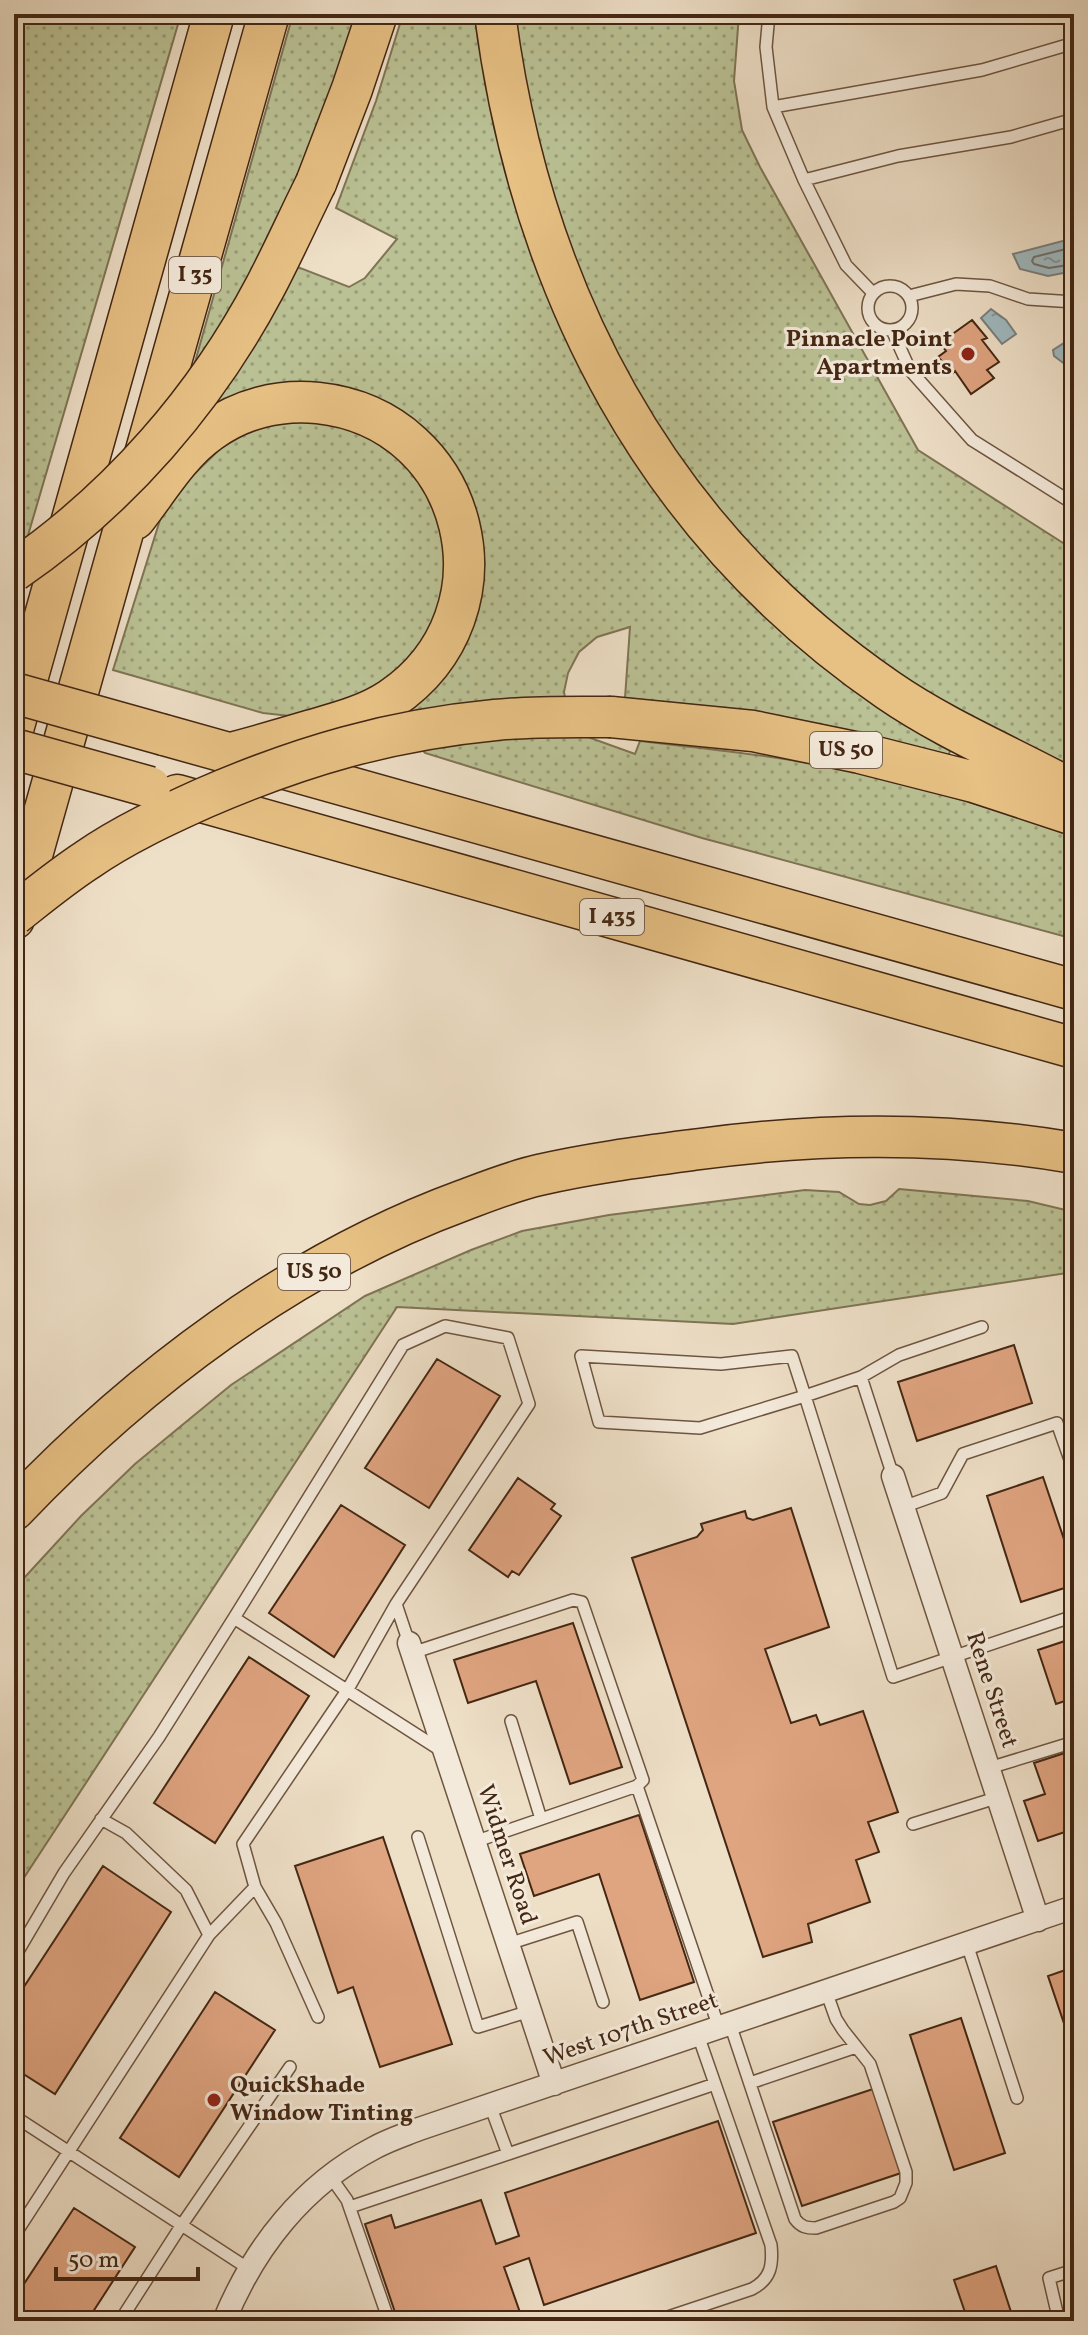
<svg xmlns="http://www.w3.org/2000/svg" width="1088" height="2335" viewBox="0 0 1088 2335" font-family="Vollkorn,serif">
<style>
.grass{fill:url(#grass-dots);stroke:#7f7454;stroke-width:2}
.water{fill:url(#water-ripples);stroke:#7b7f7b;stroke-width:2}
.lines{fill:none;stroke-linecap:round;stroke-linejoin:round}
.shore{stroke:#72706a;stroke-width:2}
.building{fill:#dfa480;stroke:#442713;stroke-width:2}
.service-casing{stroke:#6e5540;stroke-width:14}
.minor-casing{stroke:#6e5540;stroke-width:25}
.motorway-casing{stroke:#442713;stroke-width:43}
.service{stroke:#f4eadb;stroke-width:11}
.minor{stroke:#f4eadb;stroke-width:22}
.motorway{stroke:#e7c084;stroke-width:40}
.motorway-bridge-casing{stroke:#442713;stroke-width:43;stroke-linecap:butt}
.motorway-bridge{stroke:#e7c084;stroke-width:40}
.poi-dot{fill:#8f2418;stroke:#f4eadb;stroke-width:3}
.labels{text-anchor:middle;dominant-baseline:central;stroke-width:6;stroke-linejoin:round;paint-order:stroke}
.shield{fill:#f4eadb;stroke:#79624f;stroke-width:2}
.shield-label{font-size:22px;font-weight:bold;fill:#442713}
.poi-label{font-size:24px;font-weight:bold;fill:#442713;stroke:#f4eadb;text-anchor:end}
.street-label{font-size:24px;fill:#442713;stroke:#f4eadb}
</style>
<defs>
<pattern id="grass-dots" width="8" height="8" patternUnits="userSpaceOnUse" patternTransform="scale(2)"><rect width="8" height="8" fill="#bac194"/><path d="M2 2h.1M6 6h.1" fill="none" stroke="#999d78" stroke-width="1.8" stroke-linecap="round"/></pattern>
<pattern id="water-ripples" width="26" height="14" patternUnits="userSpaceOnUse" patternTransform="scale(2)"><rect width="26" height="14" fill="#9fb9c0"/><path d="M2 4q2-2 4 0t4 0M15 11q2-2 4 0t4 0" fill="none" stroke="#83969b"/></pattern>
</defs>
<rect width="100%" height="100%" fill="#eedfc7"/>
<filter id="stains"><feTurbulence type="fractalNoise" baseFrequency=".0025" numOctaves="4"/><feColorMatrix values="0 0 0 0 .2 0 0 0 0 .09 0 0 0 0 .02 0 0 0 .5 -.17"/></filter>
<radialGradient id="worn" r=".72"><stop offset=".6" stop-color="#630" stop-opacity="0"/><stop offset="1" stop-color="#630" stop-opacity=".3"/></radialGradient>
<!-- grass -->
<path class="grass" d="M 14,14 L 181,14 L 14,583 Z
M 293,14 L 363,14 L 269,256 L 349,287 L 365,278 L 397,239 L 336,208 L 376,101 L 403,14 L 482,14 L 599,395 L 951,746 L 949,755 L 838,728 L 754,711 L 625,698 L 630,627 L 597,637 L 579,652 L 568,673 L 564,692 L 571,731 L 635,754 L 640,741 C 709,749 778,756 846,770 C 923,787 999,810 1074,836 L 1074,939 L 702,838 L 425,753 L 393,717 L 476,584 L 395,417 L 188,428 L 188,387 Z
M 511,14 L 739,14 L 734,81 L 742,130 L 760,167 L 918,450 L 1074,550 L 1074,767 C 1030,747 986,728 944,702 C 747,585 613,404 547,186 C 542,167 539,146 535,127 C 527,89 519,52 511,14 Z
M 322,418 L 401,452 L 431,490 L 453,570 L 433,640 L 356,705 L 290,716 L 263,713 L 113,670 L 160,520 L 188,480 L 221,448 L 257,427 Z
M 899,1189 L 1028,1201 L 1074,1212 L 1074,1272 L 733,1324 L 397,1307 L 14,1893 L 14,1589 L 81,1516 L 135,1464 L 181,1426 L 231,1385 L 365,1296 L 471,1250 L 522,1231 L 609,1215 L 805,1190 L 839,1192 L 859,1204 L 870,1205 L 886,1201 Z"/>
<!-- water -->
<path class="water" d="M 1074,238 L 1074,271 L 1048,276 L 1020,269 L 1013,254 Z
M 991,309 L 1006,320 L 1016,334 L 1002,344 L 981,318 Z
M 1074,342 L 1074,371 L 1054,356 L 1053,350 L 1064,343 Z"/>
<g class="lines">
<!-- shore -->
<path class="shore" d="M 1074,247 L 1034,257 L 1032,261 L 1034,264 L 1049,268 L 1074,264"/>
</g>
<!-- building -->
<path class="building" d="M 972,320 L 987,338 L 982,340 L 999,362 L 987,370 L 994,378 L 971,394 L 955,371 L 953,373 L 938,357 L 946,351 L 940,343 Z
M 1014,1345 L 1032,1403 L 917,1441 L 898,1382 Z
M 437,1359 L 500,1396 L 429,1508 L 365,1468 Z
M 1043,1477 L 1074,1569 L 1074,1585 L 1021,1602 L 987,1496 Z
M 518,1478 L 555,1504 L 551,1509 L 561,1516 L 519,1575 L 512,1571 L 508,1577 L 469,1550 Z
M 341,1505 L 405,1545 L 334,1657 L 269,1613 Z
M 791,1508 L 829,1627 L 765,1649 L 791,1723 L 816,1715 L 820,1725 L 863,1711 L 898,1812 L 868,1822 L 879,1852 L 856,1860 L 870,1902 L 808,1924 L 812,1942 L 763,1957 L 632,1558 L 697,1537 L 703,1530 L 701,1524 L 745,1511 L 747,1518 L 753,1520 Z
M 573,1623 L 622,1767 L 570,1784 L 536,1681 L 468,1703 L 454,1660 Z
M 1074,1638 L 1074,1698 L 1056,1704 L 1038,1650 Z
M 249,1657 L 309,1696 L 215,1843 L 154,1803 Z
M 1074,1750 L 1074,1829 L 1038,1841 L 1024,1801 L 1045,1794 L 1034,1763 Z
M 639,1815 L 694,1982 L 640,2000 L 599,1874 L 534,1896 L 520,1854 Z
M 383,1837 L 452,2044 L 380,2067 L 353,1987 L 338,1993 L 295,1866 Z
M 103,1866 L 171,1912 L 55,2094 L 14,2068 L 14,2002 Z
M 1074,1967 L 1074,2053 L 1048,1976 Z
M 215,1992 L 275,2030 L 179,2177 L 120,2138 Z
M 961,2018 L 1005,2153 L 954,2170 L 910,2035 Z
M 873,2089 L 901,2173 L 802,2206 L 773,2122 Z
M 718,2121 L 756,2233 L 544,2305 L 529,2258 L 504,2267 L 523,2321 L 398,2321 L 365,2224 L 391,2215 L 395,2228 L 481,2200 L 496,2244 L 519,2236 L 505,2193 Z
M 74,2208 L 135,2247 L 87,2321 L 14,2321 L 14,2299 Z
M 996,2266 L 1014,2321 L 968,2321 L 954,2280 Z
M 339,2313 L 341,2321 L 313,2321 Z"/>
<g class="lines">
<defs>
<path id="service" d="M 769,14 L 766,47 L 773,107 L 804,180 L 846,265 L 873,293
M 773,107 L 982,70 L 1074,43
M 804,180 L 898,156 L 1011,137 L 1074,119
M868 308a22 22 0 1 1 44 0a22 22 0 1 1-44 0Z
M 909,296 L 956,284 L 990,286 L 1028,299 L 1074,302
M 892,330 L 910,370 L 972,440 L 1074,504
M 861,1377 L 805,1396 L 792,1356 L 721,1364 L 581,1356 L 599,1422 L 700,1428 L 805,1396 L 893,1677 L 1074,1616
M 893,1476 L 861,1377 L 899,1355 L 982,1327
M 903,1507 L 942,1493 L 963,1454 L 1057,1423 L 1074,1471
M 234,1618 L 442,1751
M 412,1653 L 573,1600 L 582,1602 L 643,1780 L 637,1786 L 474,1842
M 511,1721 L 541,1819
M 989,1768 L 1074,1742
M 637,1786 L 719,2028
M 913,1824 L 999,1797
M 418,1837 L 478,2027 L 530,2011
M 255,1887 L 276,1923 L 318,2017
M 209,1935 L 255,1887 L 243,1844 L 348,1689 L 396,1604
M 508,1944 L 577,1922 L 603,2002
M 967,1944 L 1017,2098
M 14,1958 L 64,1873 L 159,1737 L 234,1618 L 403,1345 L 445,1326 L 508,1338 L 529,1404 L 396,1604 L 409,1643
M 730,2024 L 795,2219 C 801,2227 806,2228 816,2228 L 894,2202 L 900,2198 L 906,2183 L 906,2172 L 870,2064 L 843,2030 L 836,2019 L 826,1991
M 750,2083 L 856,2047
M 490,2105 L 508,2154 L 715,2084
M 14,2116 L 249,2269
M 330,2176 L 347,2200 L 389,2321
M 350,2207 L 508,2154
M 14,2236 L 209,1935 L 186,1890 L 126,1833 L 101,1819
M 120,2321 L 181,2226 L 290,2067
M 656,2321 L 752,2289 C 771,2279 773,2265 771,2245 L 698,2035
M 1059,2321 L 1049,2278 L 1074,2270"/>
<path id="minor" d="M 893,1476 L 1038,1920
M 409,1643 L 554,2084
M 224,2321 C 254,2248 303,2185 374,2148 C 388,2140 404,2135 419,2129 L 1074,1907"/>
<path id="motorway" d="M 495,14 C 531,291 655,530 888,690 C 946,730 1012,757 1074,791
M 316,183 L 352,89 L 377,14
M 135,519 C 157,491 180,452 209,432 C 240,409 279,399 318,403 C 470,419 518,613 391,699 C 367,715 340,722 312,730 C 285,738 258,746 231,753
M 611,717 L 753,731 L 860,753 L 974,782 L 1074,815
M 14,726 L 214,14
M 164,735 L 1074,990
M 177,795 L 1074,1048
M 14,919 L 269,14
M 14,1510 C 139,1379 292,1263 464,1200 C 488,1191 513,1181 539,1175 C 591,1163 647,1156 700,1149 C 825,1132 950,1132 1074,1153"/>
</defs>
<!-- service casing -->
<use href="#service" class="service-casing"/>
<!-- minor casing -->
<use href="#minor" class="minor-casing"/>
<!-- motorway casing -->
<use href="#motorway" class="motorway-casing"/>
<!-- service -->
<use href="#service" class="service"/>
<!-- minor -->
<use href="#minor" class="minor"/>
<!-- motorway -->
<use href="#motorway" class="motorway"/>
<defs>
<path id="motorway-bridge" d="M 14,571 C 119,499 206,399 265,287 C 283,253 299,217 316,183
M 14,693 L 164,735
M 14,749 L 150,787
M 14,915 C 38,896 61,877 87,860 C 123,835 164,816 204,798 C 301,756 390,730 495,720 C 534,716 572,717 611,717"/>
</defs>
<!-- motorway-bridge casing -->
<use href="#motorway-bridge" class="motorway-bridge-casing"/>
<!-- motorway-bridge -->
<use href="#motorway-bridge" class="motorway-bridge"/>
</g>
<!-- markers -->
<g class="poi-dot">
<circle cx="968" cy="354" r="8"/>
<circle cx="214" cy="2100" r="8"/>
</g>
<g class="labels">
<!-- shield labels -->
<g class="shield">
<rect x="169" y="257" width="52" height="36" rx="6"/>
<rect x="810" y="732" width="72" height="36" rx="6"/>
<rect x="580" y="899" width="64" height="36" rx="6"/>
<rect x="278" y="1254" width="72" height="36" rx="6"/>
</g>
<g class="shield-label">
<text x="195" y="275">I 35</text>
<text x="846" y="750">US 50</text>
<text x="612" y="917">I 435</text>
<text x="314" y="1272">US 50</text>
</g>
<!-- poi labels -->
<g class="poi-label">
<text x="952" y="340">Pinnacle Point<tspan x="952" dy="28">Apartments</tspan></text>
<text x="230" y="2086" text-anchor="start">QuickShade<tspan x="230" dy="28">Window Tinting</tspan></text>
</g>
<!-- street labels -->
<g class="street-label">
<text transform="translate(991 1690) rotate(72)">Rene Street</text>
<text transform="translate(506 1855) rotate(72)">Widmer Road</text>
<text transform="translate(631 2030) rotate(-19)">West 107th Street</text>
</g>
</g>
<!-- margin -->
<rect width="1088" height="2335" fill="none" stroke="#eedfc7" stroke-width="48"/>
<rect x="16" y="16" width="1056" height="2303" fill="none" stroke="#442713" stroke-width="4"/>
<rect x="24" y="24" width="1040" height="2287" fill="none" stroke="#442713" stroke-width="2"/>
<!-- scale -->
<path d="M56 2267v12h142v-12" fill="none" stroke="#442713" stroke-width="4"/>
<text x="68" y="2267" font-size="24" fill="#442713" stroke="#f4eadb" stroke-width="6" paint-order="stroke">50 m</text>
<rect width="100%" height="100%" filter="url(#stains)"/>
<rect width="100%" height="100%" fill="url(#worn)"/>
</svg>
